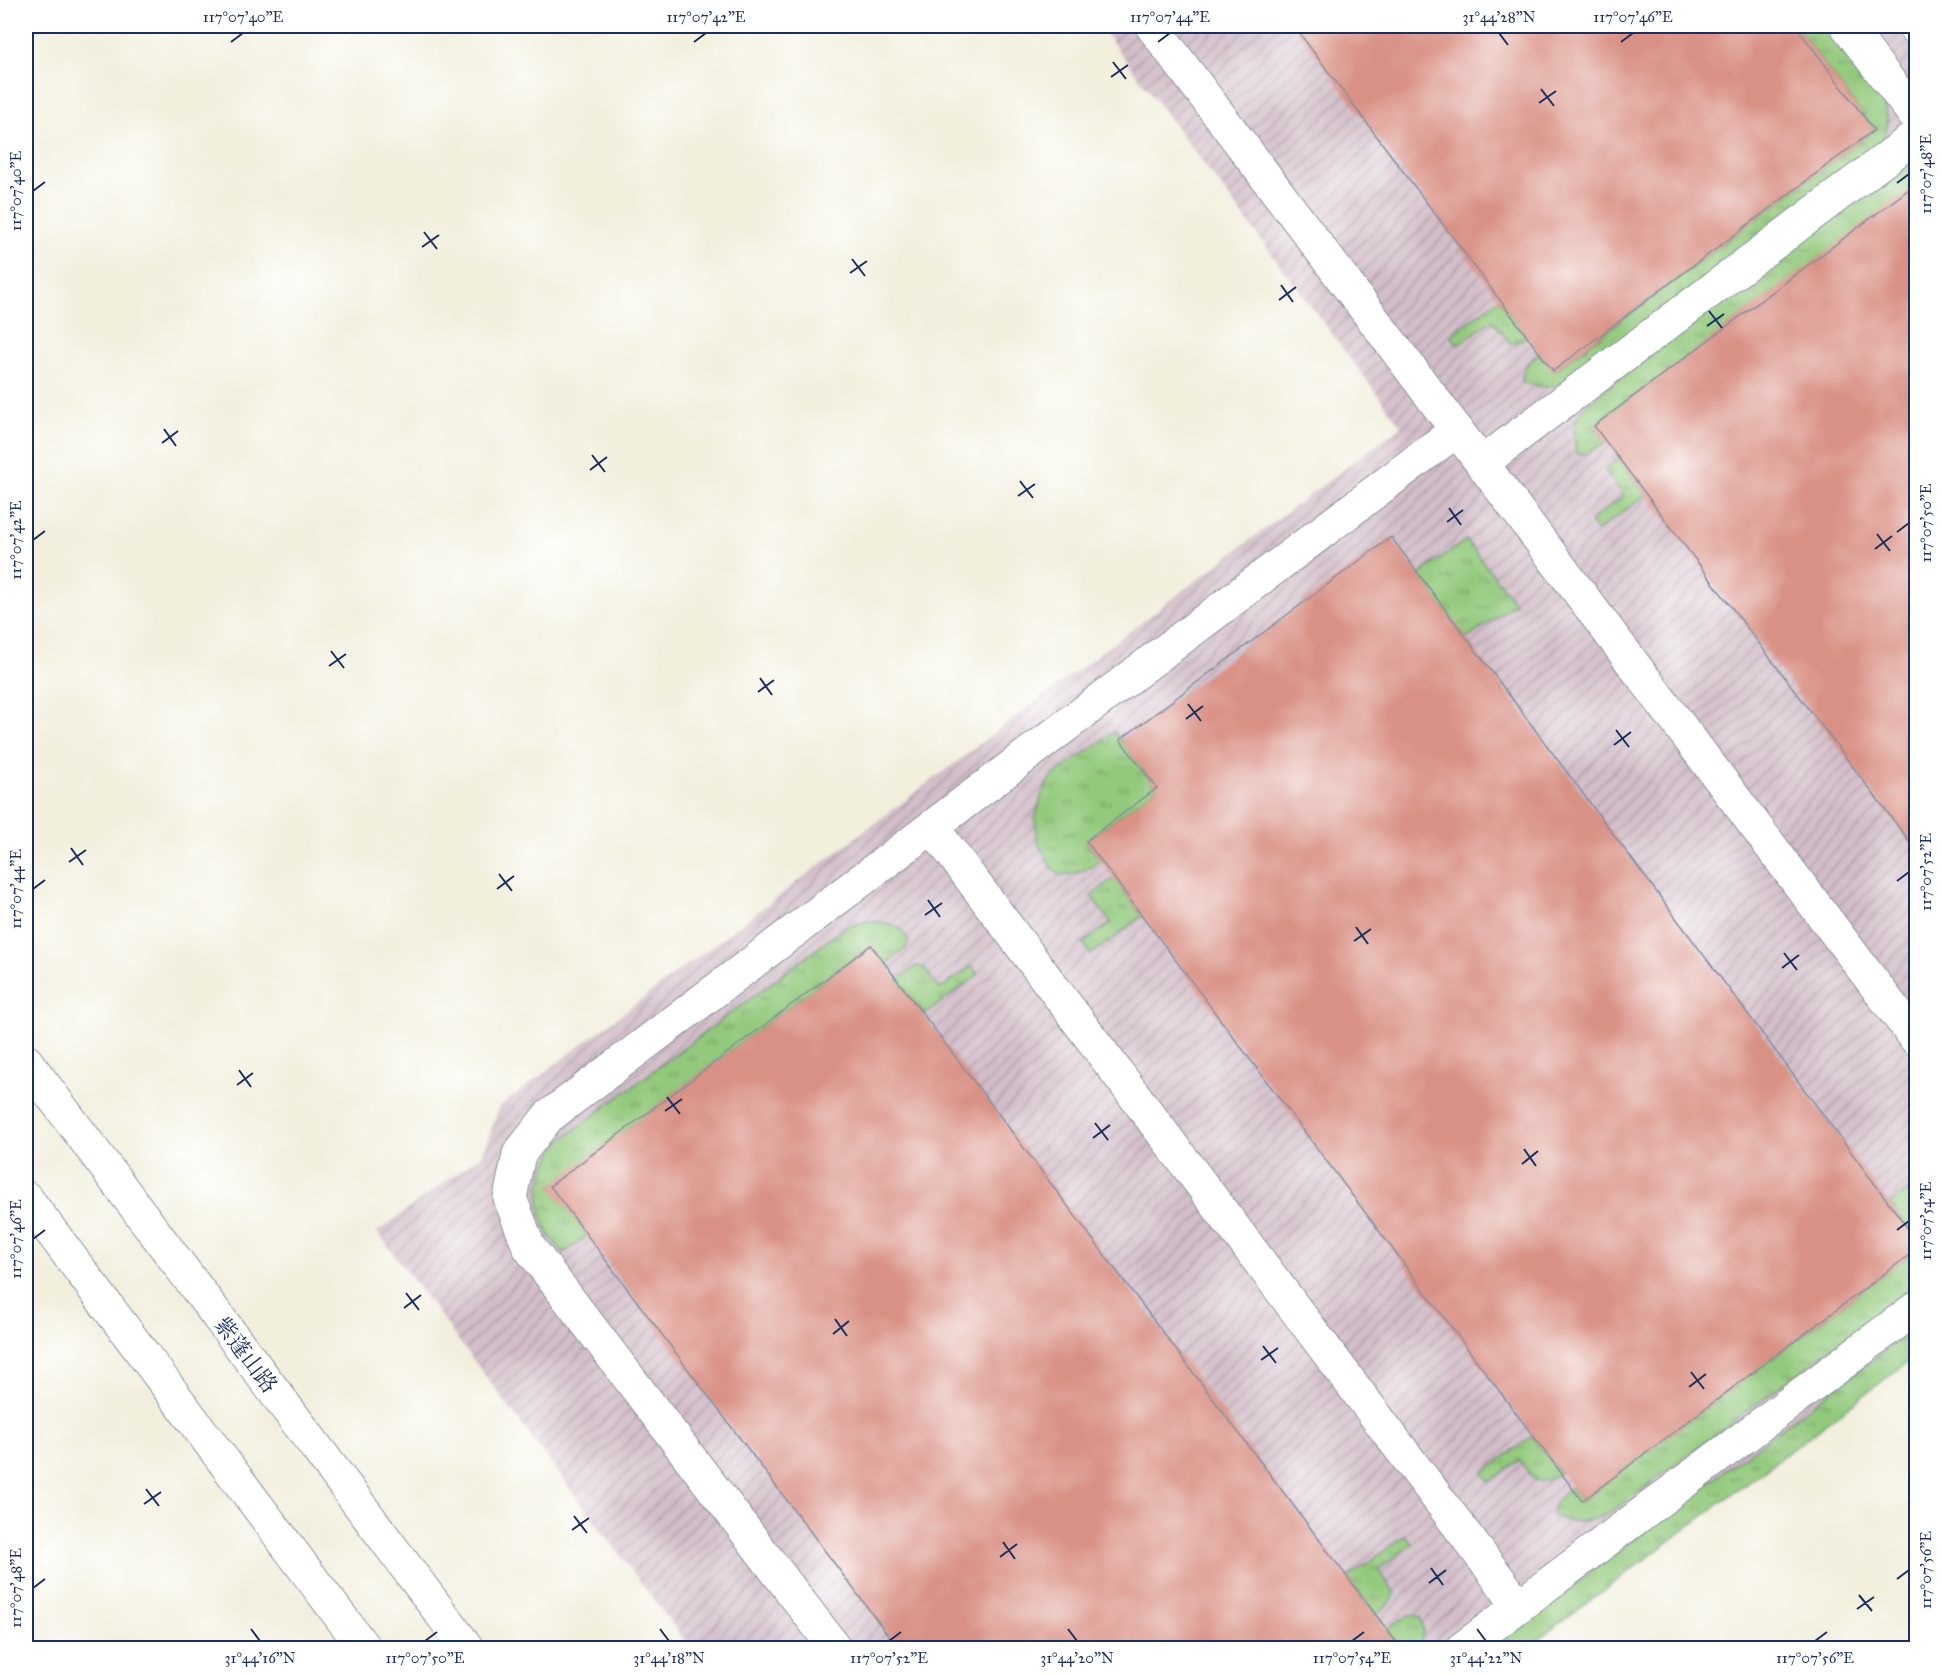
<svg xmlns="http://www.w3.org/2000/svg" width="1942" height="1674" viewBox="0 0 1942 1674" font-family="'IM FELL Great Primer','Noto Serif SC',serif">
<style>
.industrial{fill:url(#industrial-furrows)}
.grass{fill:url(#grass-tufts);stroke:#577c6c;stroke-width:1.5}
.building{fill:#d99185}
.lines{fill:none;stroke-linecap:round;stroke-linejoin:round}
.minor-casing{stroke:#868f9e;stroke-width:35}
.major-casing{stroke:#868f9e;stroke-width:35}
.minor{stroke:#fff;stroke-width:33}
.major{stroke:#fff;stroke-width:33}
.ticks{fill:none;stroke:#1b2f5e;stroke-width:2}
.labels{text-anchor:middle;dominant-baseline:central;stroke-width:6;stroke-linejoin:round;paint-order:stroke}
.street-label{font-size:22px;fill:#1b2f5e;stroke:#fff}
.neatline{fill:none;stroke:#1b2f5e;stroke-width:2}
.ticks-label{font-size:15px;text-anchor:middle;fill:#1b2f5e}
</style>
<defs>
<pattern id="industrial-furrows" width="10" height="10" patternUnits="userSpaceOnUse" patternTransform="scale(1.5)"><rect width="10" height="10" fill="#d2bdc8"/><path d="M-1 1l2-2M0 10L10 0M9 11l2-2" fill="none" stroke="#aa9aa6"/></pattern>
<pattern id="grass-tufts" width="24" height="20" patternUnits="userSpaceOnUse" patternTransform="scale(1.5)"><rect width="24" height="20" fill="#93c97b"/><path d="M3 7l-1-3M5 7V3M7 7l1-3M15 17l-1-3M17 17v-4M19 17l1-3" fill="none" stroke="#77a468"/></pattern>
</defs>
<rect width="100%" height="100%" fill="#fff"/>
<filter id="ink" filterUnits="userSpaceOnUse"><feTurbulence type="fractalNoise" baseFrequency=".0167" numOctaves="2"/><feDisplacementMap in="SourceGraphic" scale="12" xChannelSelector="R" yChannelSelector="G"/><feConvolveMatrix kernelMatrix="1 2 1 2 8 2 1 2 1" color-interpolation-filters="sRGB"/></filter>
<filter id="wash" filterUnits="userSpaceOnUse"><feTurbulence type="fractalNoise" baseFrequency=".008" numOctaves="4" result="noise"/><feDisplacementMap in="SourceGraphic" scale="24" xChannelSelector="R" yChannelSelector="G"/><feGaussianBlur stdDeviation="1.35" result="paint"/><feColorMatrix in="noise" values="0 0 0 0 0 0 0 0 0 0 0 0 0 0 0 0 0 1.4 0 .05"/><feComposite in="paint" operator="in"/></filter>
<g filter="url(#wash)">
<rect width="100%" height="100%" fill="#f2efdd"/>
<!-- industrial -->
<path class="industrial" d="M 1100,26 L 1916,26 L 1916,1356 L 1527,1648 L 690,1648 L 377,1232 L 483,1154 L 499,1107 L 1401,426 Z"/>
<!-- grass -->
<path class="grass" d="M 1796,26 L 1824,26 L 1885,106 C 1891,128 1887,135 1873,152 L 1566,383 C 1548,389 1540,388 1522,381 C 1523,367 1529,361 1539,353 L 1554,371 L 1874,130 Z
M 1902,169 L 1916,169 L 1916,186 L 1594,426 L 1606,442 L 1588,453 L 1577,454 C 1572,436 1573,424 1583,407 L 1885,174 Z
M 1499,299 L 1527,337 L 1511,344 L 1492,320 L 1458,345 L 1451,335 Z
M 1618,458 L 1646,495 L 1597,531 L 1590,521 L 1624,496 L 1605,471 L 1611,464 Z
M 1466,540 L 1515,603 L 1467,639 L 1419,575 Z
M 1114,732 L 1157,788 L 1086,841 L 1100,860 C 1087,871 1077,874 1060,875 L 1051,866 L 1038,842 L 1035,818 L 1042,794 L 1050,778 Z
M 1114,878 L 1142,916 L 1091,955 L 1083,943 L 1111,923 L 1091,896 Z
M 868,921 C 888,923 898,922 909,940 L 905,949 L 885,964 L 871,945 L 551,1186 L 588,1236 L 564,1253 C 559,1247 552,1241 549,1234 C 530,1202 541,1167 561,1140 L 846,927 Z
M 916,966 L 923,967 L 940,989 L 972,966 L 978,975 L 924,1015 L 898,980 Z
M 1916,1185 L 1916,1239 L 1890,1204 Z
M 1916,1250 L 1916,1281 L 1907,1292 L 1610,1513 C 1590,1521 1571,1525 1552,1515 C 1554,1501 1560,1496 1571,1488 L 1582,1501 Z
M 1916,1327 L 1916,1356 L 1527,1648 L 1490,1648 Z
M 1532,1436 L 1560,1473 C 1535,1490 1535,1479 1519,1460 L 1490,1482 L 1483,1473 Z
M 1405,1535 L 1412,1544 L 1378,1570 L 1394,1592 C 1393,1603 1384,1608 1376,1615 L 1348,1578 Z
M 1412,1615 L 1421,1617 L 1423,1632 L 1419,1648 L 1391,1648 L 1397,1643 L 1387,1630 L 1400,1620 Z"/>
<g id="blocks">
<!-- building -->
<path class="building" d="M 1294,26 L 1796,26 L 1874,130 L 1553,371 Z
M 1916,184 L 1916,850 L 1594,426 Z
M 1391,537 L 1916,1239 L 1916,1250 L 1582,1501 L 1086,841 L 1157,788 L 1120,740 Z
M 871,945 L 1397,1643 L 1391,1648 L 898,1648 L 550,1186 Z"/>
</g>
</g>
<g filter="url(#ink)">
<use href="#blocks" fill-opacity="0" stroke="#868f9e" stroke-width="1.5"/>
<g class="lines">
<defs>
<path id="minor" d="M 1152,26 L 1916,1039
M 1847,26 L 1916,117
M 1914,26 L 1916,29
M 1482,463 L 1916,136
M 932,827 L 1519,1606
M 835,1648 L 529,1247 L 510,1198 L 519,1154 L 548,1117 L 1457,430
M 1463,1648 L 1916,1308"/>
<path id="major" d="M 26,1061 L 467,1648
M 26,1198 L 364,1648"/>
</defs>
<!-- minor casing -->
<use href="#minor" class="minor-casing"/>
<!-- major casing -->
<use href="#major" class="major-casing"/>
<!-- minor -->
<use href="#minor" class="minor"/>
<!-- major -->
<use href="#major" class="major"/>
</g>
</g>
<!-- ticks -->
<path class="ticks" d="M 1499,33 L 1508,45M 231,42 L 243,33M 694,42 L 706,33M 1158,42 L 1170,33M 1621,42 L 1633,33M 1113,62 L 1126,79M 1111,77 L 1128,65M 1541,89 L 1554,106M 1539,103 L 1556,91M 1897,183 L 1909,174M 33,191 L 45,182M 424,232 L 437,249M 422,247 L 439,235M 852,259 L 865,276M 850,273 L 867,261M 1281,285 L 1293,302M 1279,300 L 1296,287M 1709,311 L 1722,328M 1707,326 L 1724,314M 164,429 L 176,446M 162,443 L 178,431M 592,455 L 605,472M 590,470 L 607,457M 1020,481 L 1033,498M 1018,496 L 1035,484M 1449,508 L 1461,525M 1447,522 L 1463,510M 1897,532 L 1909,523M 1877,534 L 1890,551M 33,540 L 45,531M 1875,549 L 1892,536M 331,651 L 344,668M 329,666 L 346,654M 760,678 L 772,695M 758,692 L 774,680M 1188,704 L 1201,721M 1186,719 L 1203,706M 1616,730 L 1629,747M 1614,745 L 1631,732M 71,848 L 83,865M 69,862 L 86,850M 499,874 L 512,891M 1897,881 L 1909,872M 33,889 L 45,880M 497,889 L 514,876M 928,900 L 940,917M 925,915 L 942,903M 1356,927 L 1368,944M 1354,941 L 1371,929M 1784,953 L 1797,970M 1782,968 L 1799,955M 239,1070 L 251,1087M 237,1085 L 253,1073M 667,1097 L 680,1114M 665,1111 L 682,1099M 1095,1123 L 1108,1140M 1093,1138 L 1110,1125M 1524,1149 L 1536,1166M 1522,1164 L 1538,1151M 1897,1230 L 1909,1221M 33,1239 L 45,1230M 406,1293 L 419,1310M 404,1308 L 421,1295M 835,1319 L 847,1336M 833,1334 L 849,1321M 1263,1346 L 1276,1363M 1261,1360 L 1278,1348M 1691,1372 L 1704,1389M 1689,1387 L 1706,1374M 146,1489 L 159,1506M 144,1504 L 161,1492M 574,1516 L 587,1533M 572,1530 L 589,1518M 1003,1542 L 1015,1559M 1000,1557 L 1017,1544M 1431,1568 L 1443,1585M 1897,1579 L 1909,1570M 1429,1583 L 1446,1570M 33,1588 L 45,1579M 1859,1595 L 1872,1611M 1857,1609 L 1874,1597M 251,1629 L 260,1641M 660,1629 L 669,1641M 1068,1629 L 1077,1641M 1477,1629 L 1486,1641M 425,1641 L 437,1632M 889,1641 L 901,1632M 1352,1641 L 1364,1632M 1815,1641 L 1827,1632"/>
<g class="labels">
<!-- street labels -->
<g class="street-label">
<text transform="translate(246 1355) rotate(53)">紫蓬山路</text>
</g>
</g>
<!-- margin -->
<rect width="1942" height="1674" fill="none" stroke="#fff" stroke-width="66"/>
<rect x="33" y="33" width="1876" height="1608" class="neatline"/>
<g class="ticks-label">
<text x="243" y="22">117°07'40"E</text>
<text x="706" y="22">117°07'42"E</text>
<text x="1170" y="22">117°07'44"E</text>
<text x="1499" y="22">31°44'28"N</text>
<text x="1633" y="22">117°07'46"E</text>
<text transform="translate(1926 174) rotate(-90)" y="5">117°07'48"E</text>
<text transform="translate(16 191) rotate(-90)" y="5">117°07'40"E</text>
<text transform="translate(1926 523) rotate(-90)" y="5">117°07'50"E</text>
<text transform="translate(16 540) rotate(-90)" y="5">117°07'42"E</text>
<text transform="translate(1926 872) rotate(-90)" y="5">117°07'52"E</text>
<text transform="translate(16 889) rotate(-90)" y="5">117°07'44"E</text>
<text transform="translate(1926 1221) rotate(-90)" y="5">117°07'54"E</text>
<text transform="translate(16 1239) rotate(-90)" y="5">117°07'46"E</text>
<text transform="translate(1926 1570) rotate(-90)" y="5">117°07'56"E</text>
<text transform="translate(16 1588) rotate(-90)" y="5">117°07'48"E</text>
<text x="260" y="1663">31°44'16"N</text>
<text x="425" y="1663">117°07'50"E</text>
<text x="669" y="1663">31°44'18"N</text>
<text x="889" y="1663">117°07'52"E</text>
<text x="1077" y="1663">31°44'20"N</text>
<text x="1352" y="1663">117°07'54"E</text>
<text x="1486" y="1663">31°44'22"N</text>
<text x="1815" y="1663">117°07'56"E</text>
</g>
</svg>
